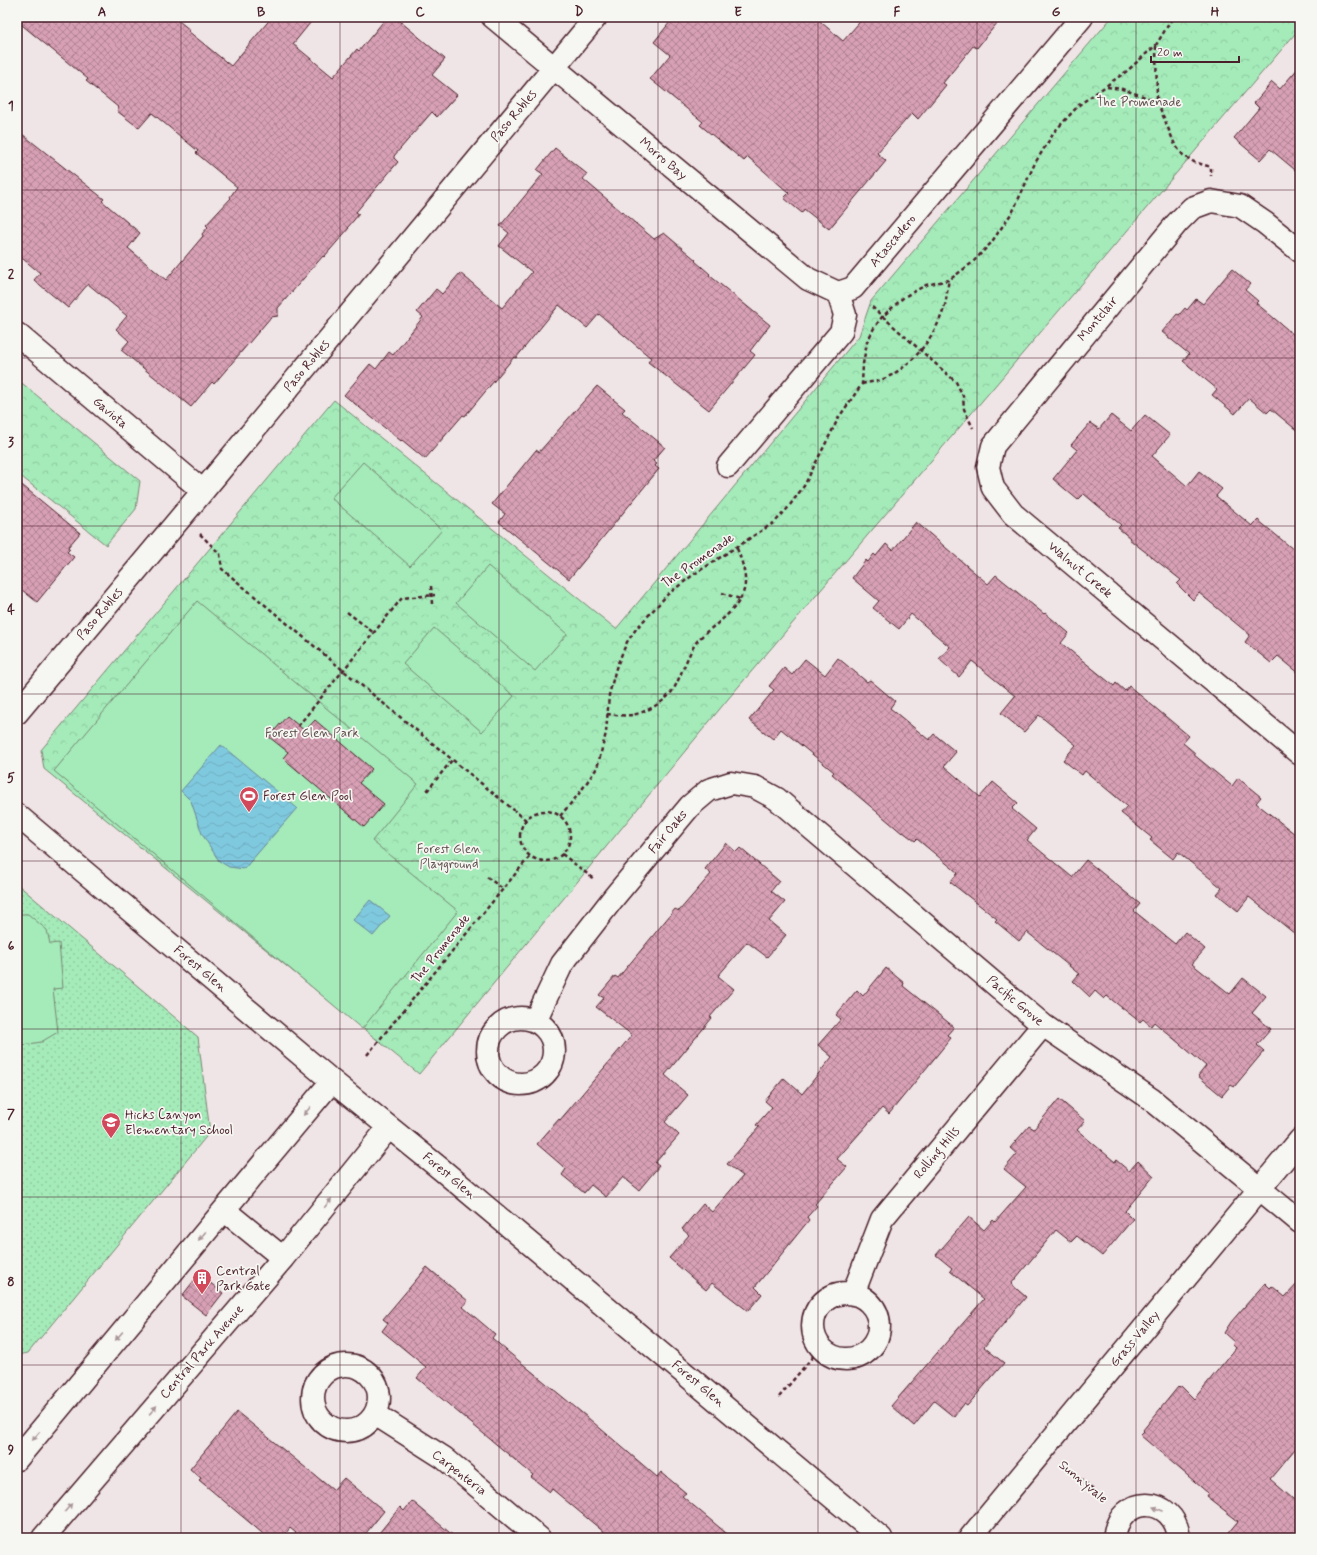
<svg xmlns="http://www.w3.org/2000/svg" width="1317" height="1555" viewBox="0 0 1317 1555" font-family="Mynerve,sans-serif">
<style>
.grass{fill:url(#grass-dots);stroke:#778572}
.park{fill:url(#park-crowns);stroke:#778572}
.pitch{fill:#a4ebb9;stroke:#778572}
.water{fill:url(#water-waves);stroke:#6a8597}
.building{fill:url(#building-cross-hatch);stroke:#4a1f2b}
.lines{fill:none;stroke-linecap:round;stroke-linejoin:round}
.street-casing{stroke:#4a1f2b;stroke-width:25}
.secondary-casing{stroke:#4a1f2b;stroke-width:25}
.path{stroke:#4a1f2b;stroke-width:2.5;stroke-dasharray:4 3;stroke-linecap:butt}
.street{stroke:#f6f6f2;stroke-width:22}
.secondary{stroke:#f6f6f2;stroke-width:22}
.oneway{fill:#a99598}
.grid{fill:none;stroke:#4a1f2b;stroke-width:1;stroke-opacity:0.55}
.labels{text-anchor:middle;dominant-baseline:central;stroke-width:3.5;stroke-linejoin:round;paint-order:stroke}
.park-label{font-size:13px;fill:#60524e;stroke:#f6f6f2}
.street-label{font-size:13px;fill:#4a1f2b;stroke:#f6f6f2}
.poi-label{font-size:13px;fill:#4a1f2b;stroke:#f6f6f2;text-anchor:start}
.neatline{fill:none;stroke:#4a1f2b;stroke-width:1.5}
.grid-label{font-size:13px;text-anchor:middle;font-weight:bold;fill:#4a1f2b}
</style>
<defs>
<pattern id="grass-dots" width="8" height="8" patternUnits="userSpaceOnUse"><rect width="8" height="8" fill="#a4ebb9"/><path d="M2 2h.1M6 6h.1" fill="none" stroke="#8fc99f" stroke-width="1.8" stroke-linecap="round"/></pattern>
<pattern id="park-crowns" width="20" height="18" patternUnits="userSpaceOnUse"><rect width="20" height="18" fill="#a4ebb9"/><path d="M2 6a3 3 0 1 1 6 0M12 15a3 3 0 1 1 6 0" fill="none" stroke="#8fc99f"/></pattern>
<pattern id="water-waves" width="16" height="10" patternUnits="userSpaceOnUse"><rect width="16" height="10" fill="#7fc9df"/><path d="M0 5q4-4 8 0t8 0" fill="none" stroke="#6facc0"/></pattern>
<pattern id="building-cross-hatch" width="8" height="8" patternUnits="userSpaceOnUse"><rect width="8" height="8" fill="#d7a0b4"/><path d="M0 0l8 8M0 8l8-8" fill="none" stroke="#b08293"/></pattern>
</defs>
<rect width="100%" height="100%" fill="#f0e5e6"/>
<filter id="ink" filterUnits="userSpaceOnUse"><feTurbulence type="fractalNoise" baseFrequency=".025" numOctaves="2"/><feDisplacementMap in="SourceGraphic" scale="8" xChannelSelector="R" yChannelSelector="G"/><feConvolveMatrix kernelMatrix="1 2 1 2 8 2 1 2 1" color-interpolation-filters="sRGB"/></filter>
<g filter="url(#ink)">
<!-- grass -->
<path class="grass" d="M 17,884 L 198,1037 L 210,1132 L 28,1353 L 17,1355 Z"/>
<!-- park -->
<path class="park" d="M 1112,17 L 1300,17 L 1300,28 L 728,699 L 419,1074 L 44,769 L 41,750 L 334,400 L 616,629 L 859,336 L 871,301 Z
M 17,379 L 140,481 L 136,509 L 106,545 L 17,473 Z"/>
<!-- pitch -->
<path class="pitch" d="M 363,462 L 442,530 L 410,566 L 331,498 Z
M 488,566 L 567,634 L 535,671 L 456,603 Z
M 197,601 L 418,784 L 372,841 L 458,911 L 362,1029 L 54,771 Z
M 434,628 L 514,696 L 482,732 L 403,664 Z
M 17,914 L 28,914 L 47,930 L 50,944 L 59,943 L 63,988 L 53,989 L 58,1032 L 41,1042 L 17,1046 Z"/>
<!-- water -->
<path class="water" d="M 221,745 L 297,808 L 244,869 L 229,867 L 219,861 L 202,834 L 191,801 L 181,791 Z
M 370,900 L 390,916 L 373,936 L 353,920 Z"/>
<!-- building -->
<path class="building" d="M 17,17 L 174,17 L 190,30 L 188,31 L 231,66 L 272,17 L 315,17 L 293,44 L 333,77 L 357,49 L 359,51 L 387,17 L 395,17 L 445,59 L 432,75 L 457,95 L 437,117 L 432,112 L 394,156 L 394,158 L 398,162 L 356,212 L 359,214 L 348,227 L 349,228 L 324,257 L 323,256 L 278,308 L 278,316 L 271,317 L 214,384 L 212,382 L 191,407 L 121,350 L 129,341 L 116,329 L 127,316 L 88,284 L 68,308 L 34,280 L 40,273 L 17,254 L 17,130 L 104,199 L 102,201 L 140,233 L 128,248 L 166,280 L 203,236 L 202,234 L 208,227 L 206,225 L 231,198 L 230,197 L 237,187 L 196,153 L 198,151 L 152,113 L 139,128 L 117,111 L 119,108 L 86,81 L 88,79 L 17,21 Z
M 674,17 L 815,17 L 843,41 L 864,17 L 1002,17 L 977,48 L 973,46 L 943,83 L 946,85 L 918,119 L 912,113 L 877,153 L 886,161 L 829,229 L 804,209 L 802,213 L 784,198 L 789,193 L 748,157 L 744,161 L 700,125 L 703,122 L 650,79 L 670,55 L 654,42 Z
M 1300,66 L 1300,174 L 1270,149 L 1260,160 L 1234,138 L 1259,108 L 1254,103 L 1272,82 L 1280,89 Z
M 555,148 L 587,174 L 583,179 L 654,239 L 664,233 L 696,260 L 695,261 L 710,274 L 709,275 L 770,325 L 750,351 L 755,355 L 709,410 L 648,362 L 651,358 L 599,314 L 587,328 L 559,305 L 516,358 L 514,357 L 465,416 L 463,415 L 425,459 L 402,440 L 401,441 L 344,395 L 370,364 L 376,369 L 389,352 L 393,355 L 423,317 L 417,312 L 436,289 L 442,294 L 460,273 L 502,308 L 532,272 L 499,246 L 509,233 L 500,226 L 543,174 L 537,170 Z
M 1232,269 L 1250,284 L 1245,290 L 1258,301 L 1256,303 L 1300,340 L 1300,433 L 1271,409 L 1267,413 L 1249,398 L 1235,414 L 1212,395 L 1217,389 L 1183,361 L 1189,354 L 1162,332 L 1177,314 L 1179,315 L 1185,308 L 1187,310 L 1196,299 L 1203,304 Z
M 597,386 L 625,409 L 622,412 L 665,447 L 653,461 L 657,464 L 655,466 L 659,469 L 569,579 L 499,522 L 505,514 L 492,504 L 536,450 L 539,452 Z
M 1111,415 L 1131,431 L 1145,415 L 1170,435 L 1152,456 L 1187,486 L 1199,471 L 1222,489 L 1216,496 L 1252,526 L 1258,520 L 1300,555 L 1300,674 L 1278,656 L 1271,663 L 1245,642 L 1250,635 L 1199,593 L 1193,600 L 1177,584 L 1181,580 L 1129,539 L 1130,538 L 1118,528 L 1121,525 L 1084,494 L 1078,500 L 1053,479 L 1077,450 L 1071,445 L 1090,423 L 1099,429 Z
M 17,481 L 80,533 L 68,547 L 70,549 L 67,552 L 74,557 L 37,602 L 17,586 Z
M 916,522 L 988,584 L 996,575 L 1044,614 L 1045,613 L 1069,633 L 1061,643 L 1114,686 L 1116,683 L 1125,691 L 1129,686 L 1189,736 L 1183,743 L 1195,753 L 1193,754 L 1232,786 L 1238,778 L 1261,797 L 1256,803 L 1300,838 L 1300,938 L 1249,897 L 1238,911 L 1217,894 L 1222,888 L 1178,852 L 1173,859 L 1150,840 L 1152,838 L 1121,813 L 1127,806 L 1085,771 L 1082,775 L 1063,760 L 1076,745 L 1039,715 L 1024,732 L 1001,713 L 1015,696 L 972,661 L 959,677 L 939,659 L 950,647 L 911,614 L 899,629 L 873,608 L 879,601 L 852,578 L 866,560 L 868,562 L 874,554 L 876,556 L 886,544 L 893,550 Z
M 838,658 L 867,682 L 870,680 L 895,701 L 890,708 L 929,740 L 934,734 L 956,752 L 944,766 L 980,797 L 993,782 L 1018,803 L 1012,809 L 1036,829 L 1027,840 L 1072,877 L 1086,860 L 1140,904 L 1134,911 L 1175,944 L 1185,932 L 1205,949 L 1192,964 L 1230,994 L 1243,978 L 1266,996 L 1252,1013 L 1271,1029 L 1257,1045 L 1264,1051 L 1234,1087 L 1231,1085 L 1222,1096 L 1198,1076 L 1206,1066 L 1154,1022 L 1151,1026 L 1143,1019 L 1140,1022 L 1107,996 L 1104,999 L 1095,991 L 1090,997 L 1073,981 L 1079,974 L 1027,932 L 1019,941 L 995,921 L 997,919 L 950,882 L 958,873 L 917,839 L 915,841 L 903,832 L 902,833 L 832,774 L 834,772 L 781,729 L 773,739 L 749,720 L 774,690 L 769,686 L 784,668 L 792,675 L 805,659 L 825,675 Z
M 287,716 L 305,731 L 315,720 L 372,769 L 359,783 L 384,804 L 364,827 L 283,758 L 288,752 L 269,737 Z
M 726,843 L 736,852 L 740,848 L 779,881 L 771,891 L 785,902 L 769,921 L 786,935 L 767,957 L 747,942 L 718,976 L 734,989 L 710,1017 L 712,1018 L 665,1075 L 688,1095 L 665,1122 L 679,1135 L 655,1163 L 659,1166 L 639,1190 L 623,1177 L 606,1197 L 591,1185 L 584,1193 L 562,1175 L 566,1169 L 537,1144 L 559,1119 L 560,1120 L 632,1035 L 596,1007 L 604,998 L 599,995 L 615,976 L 618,978 L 675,909 L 679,911 L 711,874 L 705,869 Z
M 886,968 L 904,983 L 903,986 L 954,1027 L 947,1035 L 951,1038 L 889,1114 L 882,1108 L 837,1159 L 847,1167 L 815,1204 L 817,1206 L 807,1217 L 809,1220 L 755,1287 L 762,1294 L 748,1311 L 712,1283 L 706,1290 L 669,1258 L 689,1235 L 682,1229 L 703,1204 L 712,1212 L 743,1176 L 727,1164 L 759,1127 L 756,1125 L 772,1107 L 765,1101 L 784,1078 L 802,1094 L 832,1057 L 818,1045 L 841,1019 L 836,1015 L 857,990 L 863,996 Z
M 1059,1099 L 1085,1121 L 1077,1130 L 1115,1162 L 1116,1160 L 1129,1171 L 1138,1161 L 1154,1176 L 1125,1211 L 1133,1219 L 1102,1256 L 1077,1236 L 1071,1242 L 1056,1230 L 1011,1284 L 1026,1297 L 984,1347 L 1004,1363 L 967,1406 L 964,1404 L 954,1417 L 934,1401 L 914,1426 L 891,1406 L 984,1299 L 950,1271 L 952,1268 L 936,1255 L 969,1217 L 984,1230 L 993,1220 L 995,1222 L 1026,1187 L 1004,1169 L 1017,1154 L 1010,1148 L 1029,1126 L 1034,1129 Z
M 427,1267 L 468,1301 L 463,1307 L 495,1334 L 492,1338 L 507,1351 L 587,1417 L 657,1477 L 661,1472 L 686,1493 L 682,1496 L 732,1538 L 611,1538 L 552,1489 L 550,1492 L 531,1477 L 533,1475 L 417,1378 L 426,1367 L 382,1331 L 388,1323 L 383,1319 Z
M 199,1274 L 223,1293 L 206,1315 L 182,1296 Z
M 1300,1281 L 1300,1443 L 1270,1479 L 1300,1505 L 1300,1538 L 1224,1538 L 1238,1521 L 1206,1496 L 1208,1493 L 1140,1435 L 1144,1431 L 1143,1430 L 1178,1387 L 1179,1388 L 1181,1386 L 1194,1399 L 1236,1348 L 1232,1344 L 1234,1342 L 1224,1333 L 1231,1322 L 1265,1283 L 1270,1288 L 1272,1286 L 1285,1297 Z
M 237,1412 L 333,1490 L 344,1478 L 384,1511 L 362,1538 L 302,1538 L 290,1528 L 282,1538 L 268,1538 L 199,1480 L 201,1478 L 190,1469 Z
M 412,1501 L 456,1538 L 375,1538 L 400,1507 L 404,1511 Z"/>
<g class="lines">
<defs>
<path id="street" d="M 493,17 L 808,279 L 838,293
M 1300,251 L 1265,223 L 1240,206 L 1211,201 L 1192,208 L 1177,223 L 993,446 L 988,467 L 993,488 L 1013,514 L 1300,754
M 838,293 L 853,288 L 1082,17
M 17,334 L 203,491
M 728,466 L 841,332 L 845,315 L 838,293
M 17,713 L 203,491 L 596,17
M488 1051a33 33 0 1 1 66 0a33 33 0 1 1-66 0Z
M 535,1021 L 562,964 L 615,896 L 690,806 L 709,790 L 731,783 L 755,787 L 777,799 L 1043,1025 L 1151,1099 L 1300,1222
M813 1326a33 33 0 1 1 66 0a33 33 0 1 1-66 0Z
M 853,1294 L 882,1219 L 1043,1025
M313 1398a33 33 0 1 1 66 0a33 33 0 1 1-66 0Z
M 375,1414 L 444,1458 L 539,1538
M 1114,1538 C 1119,1493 1175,1495 1179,1538"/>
<path id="secondary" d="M 17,815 L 332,1081 L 442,1170 L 881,1538
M 224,1210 L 283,1258
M 17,1459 L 224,1210 L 332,1081
M 43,1538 L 283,1258 L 389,1127
M 970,1538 L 1300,1140"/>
</defs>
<!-- street casing -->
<use href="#street" class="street-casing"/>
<!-- secondary casing -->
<use href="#secondary" class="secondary-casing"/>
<!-- path -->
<path class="path" d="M 1156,46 L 1157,101 L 1175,145 L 1183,155 L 1194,162 L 1211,167 L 1211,176
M 1107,87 L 1122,89 L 1157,101
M 872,307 L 956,382 L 963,396 L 964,409 L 973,428
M 862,384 C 868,382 875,382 881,380 C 912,368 936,336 945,305 C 947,297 947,288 949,280
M 200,534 L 220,554 L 222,569 L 344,671 L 526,820
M 431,586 L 432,604
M 722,593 L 740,599
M 347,612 L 374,633
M 607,714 C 615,715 624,716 632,715 C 644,713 661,704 669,695 C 675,689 679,678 682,671 C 686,663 689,654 694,646 C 700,636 709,630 718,623 C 749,597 751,583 736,546
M 298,726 L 402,598 L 435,595
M 427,791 L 452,760
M520 836a25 25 0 1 1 50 0a25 25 0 1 1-50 0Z
M 560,816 L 578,795 L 597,768 L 606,733 L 609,695 L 616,668 L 627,642 L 636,629 L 668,594 L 693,575 L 775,522 L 787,509 L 804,486 L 839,417 L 862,384 L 863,364 L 867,342 L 874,328 L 882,317 L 904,297 L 926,285 L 949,280 L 972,263 L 991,243 L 1013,211 L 1035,163 L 1055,131 L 1079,105 L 1127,71 L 1156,45 L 1173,17
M 562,854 L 595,880
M 487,877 L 503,889
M 367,1055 L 530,856
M 779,1397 L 820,1348
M 1063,1465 L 1104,1499"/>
<!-- street -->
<use href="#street" class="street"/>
<!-- secondary -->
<use href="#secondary" class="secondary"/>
</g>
<!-- one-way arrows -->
<defs><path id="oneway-solid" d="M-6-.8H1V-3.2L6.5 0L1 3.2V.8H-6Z"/></defs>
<g class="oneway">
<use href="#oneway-solid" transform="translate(307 1111) rotate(130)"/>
<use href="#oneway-solid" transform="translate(328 1203) rotate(-51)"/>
<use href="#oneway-solid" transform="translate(202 1236) rotate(130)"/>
<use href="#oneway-solid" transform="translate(119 1336) rotate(130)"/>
<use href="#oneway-solid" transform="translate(153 1410) rotate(-49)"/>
<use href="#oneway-solid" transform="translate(36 1436) rotate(130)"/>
<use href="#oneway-solid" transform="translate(68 1508) rotate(-49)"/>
<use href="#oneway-solid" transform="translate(1158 1509) rotate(-158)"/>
</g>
</g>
<!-- grid -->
<path class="grid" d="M 181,17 L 181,1538M 340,17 L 340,1538M 499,17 L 499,1538M 658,17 L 658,1538M 818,17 L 818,1538M 977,17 L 977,1538M 1136,17 L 1136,1538M 17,190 L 1300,190M 17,358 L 1300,358M 17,526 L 1300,526M 17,694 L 1300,694M 17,861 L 1300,861M 17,1029 L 1300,1029M 17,1197 L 1300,1197M 17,1365 L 1300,1365"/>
<!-- icons -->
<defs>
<symbol id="stadium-pin" viewBox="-11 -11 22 30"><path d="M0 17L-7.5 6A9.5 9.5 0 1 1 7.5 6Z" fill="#d1495b" stroke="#f6f6f2"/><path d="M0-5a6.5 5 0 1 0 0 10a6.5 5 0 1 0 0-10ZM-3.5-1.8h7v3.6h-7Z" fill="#fff"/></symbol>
<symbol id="school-pin" viewBox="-11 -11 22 30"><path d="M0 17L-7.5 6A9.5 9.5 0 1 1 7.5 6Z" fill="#d1495b" stroke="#f6f6f2"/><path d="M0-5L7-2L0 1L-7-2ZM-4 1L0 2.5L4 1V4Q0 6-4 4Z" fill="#fff"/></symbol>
<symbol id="building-pin" viewBox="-11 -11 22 30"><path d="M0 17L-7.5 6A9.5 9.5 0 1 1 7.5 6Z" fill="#d1495b" stroke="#f6f6f2"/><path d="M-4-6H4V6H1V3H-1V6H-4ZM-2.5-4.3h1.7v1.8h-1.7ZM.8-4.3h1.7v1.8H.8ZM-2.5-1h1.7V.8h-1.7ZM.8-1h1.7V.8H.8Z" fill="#fff"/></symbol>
</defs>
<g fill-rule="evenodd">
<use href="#stadium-pin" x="238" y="785" width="22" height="30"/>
<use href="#school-pin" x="100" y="1111" width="22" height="30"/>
<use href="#building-pin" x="191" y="1267" width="22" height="30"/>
</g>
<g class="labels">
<!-- park labels -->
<g class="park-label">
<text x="1139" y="102">The Promenade</text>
<text x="312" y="733">Forest Glen Park</text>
<text x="449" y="849">Forest Glen<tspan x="449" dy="15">Playground</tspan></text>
</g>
<!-- street labels -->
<g class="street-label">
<text transform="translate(514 116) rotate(-50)">Paso Robles</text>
<text transform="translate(663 159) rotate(40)">Morro Bay</text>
<text transform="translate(893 241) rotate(-50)">Atascadero</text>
<text transform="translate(1098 319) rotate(-50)">Montclair</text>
<text transform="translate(307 366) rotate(-50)">Paso Robles</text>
<text transform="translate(110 413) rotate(40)">Gaviota</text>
<text transform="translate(698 561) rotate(-35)">The Promenade</text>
<text transform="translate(1080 570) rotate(40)">Walnut Creek</text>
<text transform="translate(100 614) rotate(-50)">Paso Robles</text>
<text transform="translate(668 832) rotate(-50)">Fair Oaks</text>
<text transform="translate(441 949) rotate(-51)">The Promenade</text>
<text transform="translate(200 969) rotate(40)">Forest Glen</text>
<text transform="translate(1015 1001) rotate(40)">Pacific Grove</text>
<text transform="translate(937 1153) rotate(-50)">Rolling Hills</text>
<text transform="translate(449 1176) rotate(40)">Forest Glen</text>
<text transform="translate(1135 1339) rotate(-50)">Grass Valley</text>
<text transform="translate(202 1352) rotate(-49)">Central Park Avenue</text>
<text transform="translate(698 1384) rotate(40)">Forest Glen</text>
<text transform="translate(459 1473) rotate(38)">Carpenteria</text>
<text transform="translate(1083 1482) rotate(40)">Sunnyvale</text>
</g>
<!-- poi labels -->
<g class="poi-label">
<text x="263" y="796">Forest Glen Pool</text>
<text x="125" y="1115">Hicks Canyon<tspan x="125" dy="15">Elementary School</tspan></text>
<text x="216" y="1271">Central<tspan x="216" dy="15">Park Gate</tspan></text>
</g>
</g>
<!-- margin -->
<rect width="1317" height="1555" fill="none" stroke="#f6f6f2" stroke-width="44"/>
<!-- scale -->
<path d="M1151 56v6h88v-6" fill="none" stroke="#4a1f2b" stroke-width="2"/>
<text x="1157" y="56" font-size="12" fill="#4a1f2b" stroke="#f6f6f2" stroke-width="3" paint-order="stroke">20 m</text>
<rect x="22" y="22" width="1273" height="1511" class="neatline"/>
<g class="grid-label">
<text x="102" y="16">A</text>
<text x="261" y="16">B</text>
<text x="420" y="16">C</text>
<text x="579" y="16">D</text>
<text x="738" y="16">E</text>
<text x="897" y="16">F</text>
<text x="1056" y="16">G</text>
<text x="1215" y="16">H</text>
<text x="11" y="110">1</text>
<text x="11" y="278">2</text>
<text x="11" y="446">3</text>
<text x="11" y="614">4</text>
<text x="11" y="782">5</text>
<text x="11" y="950">6</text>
<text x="11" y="1118">7</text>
<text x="11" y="1286">8</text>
<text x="11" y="1454">9</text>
</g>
</svg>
